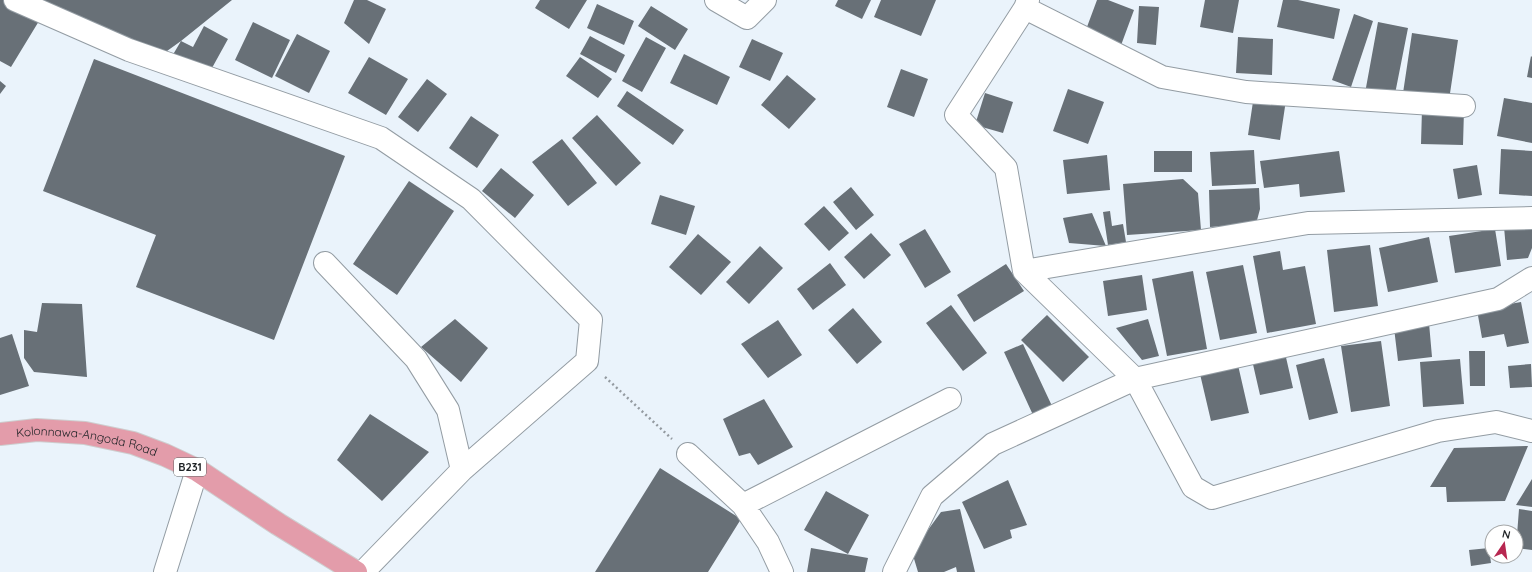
<svg xmlns="http://www.w3.org/2000/svg" width="1532" height="572" viewBox="0 0 1532 572" font-family="Quicksand,sans-serif">
<style>
.building{fill:#687077}
.lines{fill:none;stroke-linecap:round;stroke-linejoin:round}
.minor-casing{stroke:#939ca3;stroke-width:24}
.primary-casing{stroke:#cececf;stroke-width:24}
.path{stroke:#939aa0;stroke-width:2.5;stroke-dasharray:2 3;stroke-linecap:butt}
.minor{stroke:#fff;stroke-width:22}
.primary{stroke:#e39caa;stroke-width:22}
.labels{text-anchor:middle;dominant-baseline:central;stroke-width:4;stroke-linejoin:round;paint-order:stroke}
.shield{fill:#fff;stroke:#626466;stroke-width:1}
.shield-label{font-size:11px;font-weight:bold;fill:#1e2225}
.street-label{font-size:12px;fill:#1e2225;stroke:#fff}
</style>
<rect width="100%" height="100%" fill="#eaf3fb"/>
<!-- building -->
<path class="building" d="M 0,0 L 4,0 L 39,21 L 11,67 L 0,61 Z
M 41,0 L 232,0 L 181,41 L 193,47 L 204,26 L 228,39 L 207,77 L 171,58 L 181,41 L 160,56 Z
M 354,0 L 367,0 L 386,9 L 369,44 L 344,23 Z
M 540,0 L 587,0 L 569,29 L 535,8 Z
M 838,0 L 871,0 L 862,19 L 835,6 Z
M 881,0 L 936,0 L 921,36 L 874,17 Z
M 1097,0 L 1108,0 L 1134,10 L 1120,48 L 1084,35 Z
M 1205,0 L 1239,0 L 1233,33 L 1200,27 Z
M 1283,0 L 1298,0 L 1340,9 L 1334,39 L 1277,27 Z
M 597,4 L 634,21 L 624,45 L 587,28 Z
M 651,6 L 688,29 L 675,50 L 638,26 Z
M 1139,6 L 1159,7 L 1156,45 L 1137,43 Z
M 1354,14 L 1373,21 L 1351,87 L 1332,80 Z
M 253,22 L 290,40 L 272,78 L 235,60 Z
M 1378,22 L 1408,28 L 1394,99 L 1365,93 Z
M 1412,33 L 1458,40 L 1449,100 L 1403,93 Z
M 297,34 L 330,51 L 309,93 L 275,76 Z
M 590,36 L 625,55 L 616,73 L 580,54 Z
M 646,37 L 666,48 L 642,92 L 622,81 Z
M 1238,37 L 1273,39 L 1272,75 L 1236,73 Z
M 752,39 L 783,53 L 770,81 L 739,67 Z
M 684,54 L 730,77 L 717,105 L 670,83 Z
M 1531,56 L 1532,57 L 1532,78 L 1527,77 Z
M 369,57 L 408,79 L 386,115 L 348,93 Z
M 580,57 L 612,79 L 598,98 L 566,76 Z
M 94,59 L 345,156 L 274,340 L 136,287 L 156,235 L 43,191 Z
M 901,69 L 928,79 L 914,117 L 887,107 Z
M 787,75 L 816,99 L 789,129 L 761,105 Z
M 427,79 L 447,94 L 418,132 L 398,117 Z
M 0,81 L 6,86 L 0,94 Z
M 1068,89 L 1104,102 L 1088,144 L 1053,131 Z
M 627,91 L 684,130 L 673,145 L 617,106 Z
M 985,93 L 1013,102 L 1003,133 L 975,125 Z
M 1254,95 L 1286,100 L 1280,140 L 1248,135 Z
M 1504,98 L 1532,103 L 1532,143 L 1497,136 Z
M 1422,109 L 1464,110 L 1463,145 L 1421,144 Z
M 597,115 L 641,163 L 616,186 L 572,138 Z
M 471,116 L 499,135 L 477,168 L 449,148 Z
M 562,139 L 597,183 L 568,206 L 532,162 Z
M 1501,149 L 1532,151 L 1532,196 L 1499,194 Z
M 1254,150 L 1256,184 L 1212,186 L 1210,152 Z
M 1154,151 L 1192,151 L 1192,172 L 1154,172 Z
M 1339,151 L 1345,192 L 1300,197 L 1299,184 L 1264,188 L 1260,161 Z
M 1107,155 L 1110,190 L 1067,194 L 1063,160 Z
M 1477,165 L 1482,195 L 1458,199 L 1453,169 Z
M 501,168 L 534,195 L 515,218 L 482,191 Z
M 1183,179 L 1198,193 L 1201,230 L 1127,235 L 1123,184 Z
M 409,181 L 454,211 L 397,295 L 353,264 Z
M 851,187 L 874,215 L 856,230 L 833,202 Z
M 1259,188 L 1260,209 L 1256,224 L 1210,227 L 1209,190 Z
M 660,195 L 695,206 L 686,235 L 651,224 Z
M 824,206 L 849,233 L 829,251 L 804,224 Z
M 1110,211 L 1112,226 L 1123,224 L 1126,242 L 1108,245 L 1103,212 Z
M 1092,213 L 1106,246 L 1069,243 L 1063,218 Z
M 1532,225 L 1532,248 L 1528,258 L 1507,260 L 1504,227 Z
M 925,229 L 951,272 L 925,288 L 899,244 Z
M 1495,229 L 1501,266 L 1455,273 L 1449,236 Z
M 871,233 L 891,255 L 864,279 L 844,257 Z
M 698,234 L 731,262 L 701,295 L 669,267 Z
M 1429,237 L 1438,282 L 1388,292 L 1379,248 Z
M 1370,245 L 1378,306 L 1334,312 L 1327,250 Z
M 760,246 L 783,268 L 749,304 L 726,282 Z
M 1280,251 L 1283,270 L 1305,266 L 1316,324 L 1267,333 L 1253,256 Z
M 830,263 L 846,285 L 813,310 L 797,289 Z
M 1006,264 L 1024,291 L 974,322 L 957,295 Z
M 1243,265 L 1257,333 L 1220,340 L 1206,272 Z
M 1193,271 L 1207,349 L 1167,356 L 1152,279 Z
M 1142,275 L 1147,310 L 1108,316 L 1103,281 Z
M 1521,302 L 1529,343 L 1507,347 L 1504,334 L 1482,338 L 1477,310 Z
M 42,303 L 82,304 L 87,377 L 34,372 L 24,358 L 24,330 L 37,332 Z
M 951,305 L 987,353 L 963,371 L 926,323 Z
M 853,308 L 882,342 L 857,364 L 828,330 Z
M 1047,315 L 1089,357 L 1063,382 L 1021,340 Z
M 455,319 L 488,348 L 461,382 L 421,347 Z
M 1148,319 L 1159,356 L 1142,360 L 1116,328 Z
M 778,320 L 802,355 L 768,378 L 741,344 Z
M 1429,323 L 1432,357 L 1398,361 L 1394,328 Z
M 12,334 L 29,386 L 0,395 L 0,338 Z
M 1381,341 L 1390,406 L 1351,412 L 1341,346 Z
M 1023,344 L 1052,406 L 1033,415 L 1004,352 Z
M 1469,351 L 1485,351 L 1485,386 L 1470,386 Z
M 1285,353 L 1293,388 L 1260,395 L 1252,360 Z
M 1324,358 L 1338,413 L 1309,420 L 1296,365 Z
M 1460,359 L 1464,404 L 1423,407 L 1420,362 Z
M 1531,364 L 1532,387 L 1510,388 L 1508,366 Z
M 1238,365 L 1249,413 L 1211,421 L 1200,374 Z
M 764,399 L 793,447 L 758,465 L 750,453 L 739,456 L 723,419 Z
M 370,414 L 429,452 L 382,501 L 337,460 Z
M 1528,446 L 1505,501 L 1447,502 L 1446,487 L 1430,487 L 1454,448 Z
M 660,468 L 741,519 L 708,572 L 595,572 Z
M 1532,479 L 1532,507 L 1516,505 Z
M 1008,480 L 1027,525 L 1010,530 L 1012,538 L 984,549 L 962,502 Z
M 826,491 L 869,515 L 848,554 L 804,530 Z
M 960,509 L 975,572 L 957,572 L 956,567 L 944,572 L 918,572 L 912,552 L 941,512 Z
M 1519,509 L 1532,511 L 1532,550 L 1516,548 Z
M 811,548 L 868,558 L 865,572 L 807,572 Z
M 1489,548 L 1491,563 L 1471,566 L 1469,550 Z"/>
<g class="lines">
<defs>
<path id="minor" d="M 15,0 L 129,50 L 381,138 L 471,199 L 591,320 L 587,361 L 462,470 L 363,572
M 716,0 L 747,18 L 765,0
M 1028,0 L 1025,8 L 956,115 L 1006,168 L 1024,271 L 1135,379 L 1193,487 L 1212,498 L 1438,431 L 1496,422 L 1532,431
M 1025,8 L 1162,77 L 1246,92 L 1464,106
M 325,263 L 416,359 L 448,410 L 462,470
M 1024,271 L 1308,223 L 1532,218
M 688,454 L 743,505 L 768,542 L 782,572
M 743,505 L 950,399
M 165,572 L 197,470
M 894,572 L 932,496 L 993,444 L 1135,379 L 1498,299 L 1532,278"/>
<g id="primary">
<path id="s1" d="M 0,434 L 37,430 L 85,433 L 133,443 L 165,455 L 197,470 L 278,524 L 356,572"/>
</g>
</defs>
<!-- minor casing -->
<use href="#minor" class="minor-casing"/>
<!-- primary casing -->
<use href="#primary" class="primary-casing"/>
<!-- path -->
<path class="path" d="M 605,377 L 672,439"/>
<!-- minor -->
<use href="#minor" class="minor"/>
<!-- primary -->
<use href="#primary" class="primary"/>
</g>
<g class="labels">
<!-- shield labels -->
<rect class="shield" x="174" y="458" width="32" height="18" rx="3"/>
<g class="shield-label">
<text x="190" y="467">B231</text>
</g>
<!-- street labels -->
<g class="street-label">
<text stroke="none"><textPath href="#s1" startOffset="88">Kolonnawa-Angoda Road</textPath></text>
</g>
</g>
<!-- north arrow -->
<g transform="translate(1504 544) rotate(13)"><circle r="19" fill="#ffffff" stroke="#a5a7a8"/>
<path d="M0-3L7 15L0 10L-7 15Z" fill="#b72750"/>
<text y="-6" font-size="11" font-weight="bold" text-anchor="middle" fill="#1e2225">N</text>
</g>
</svg>
